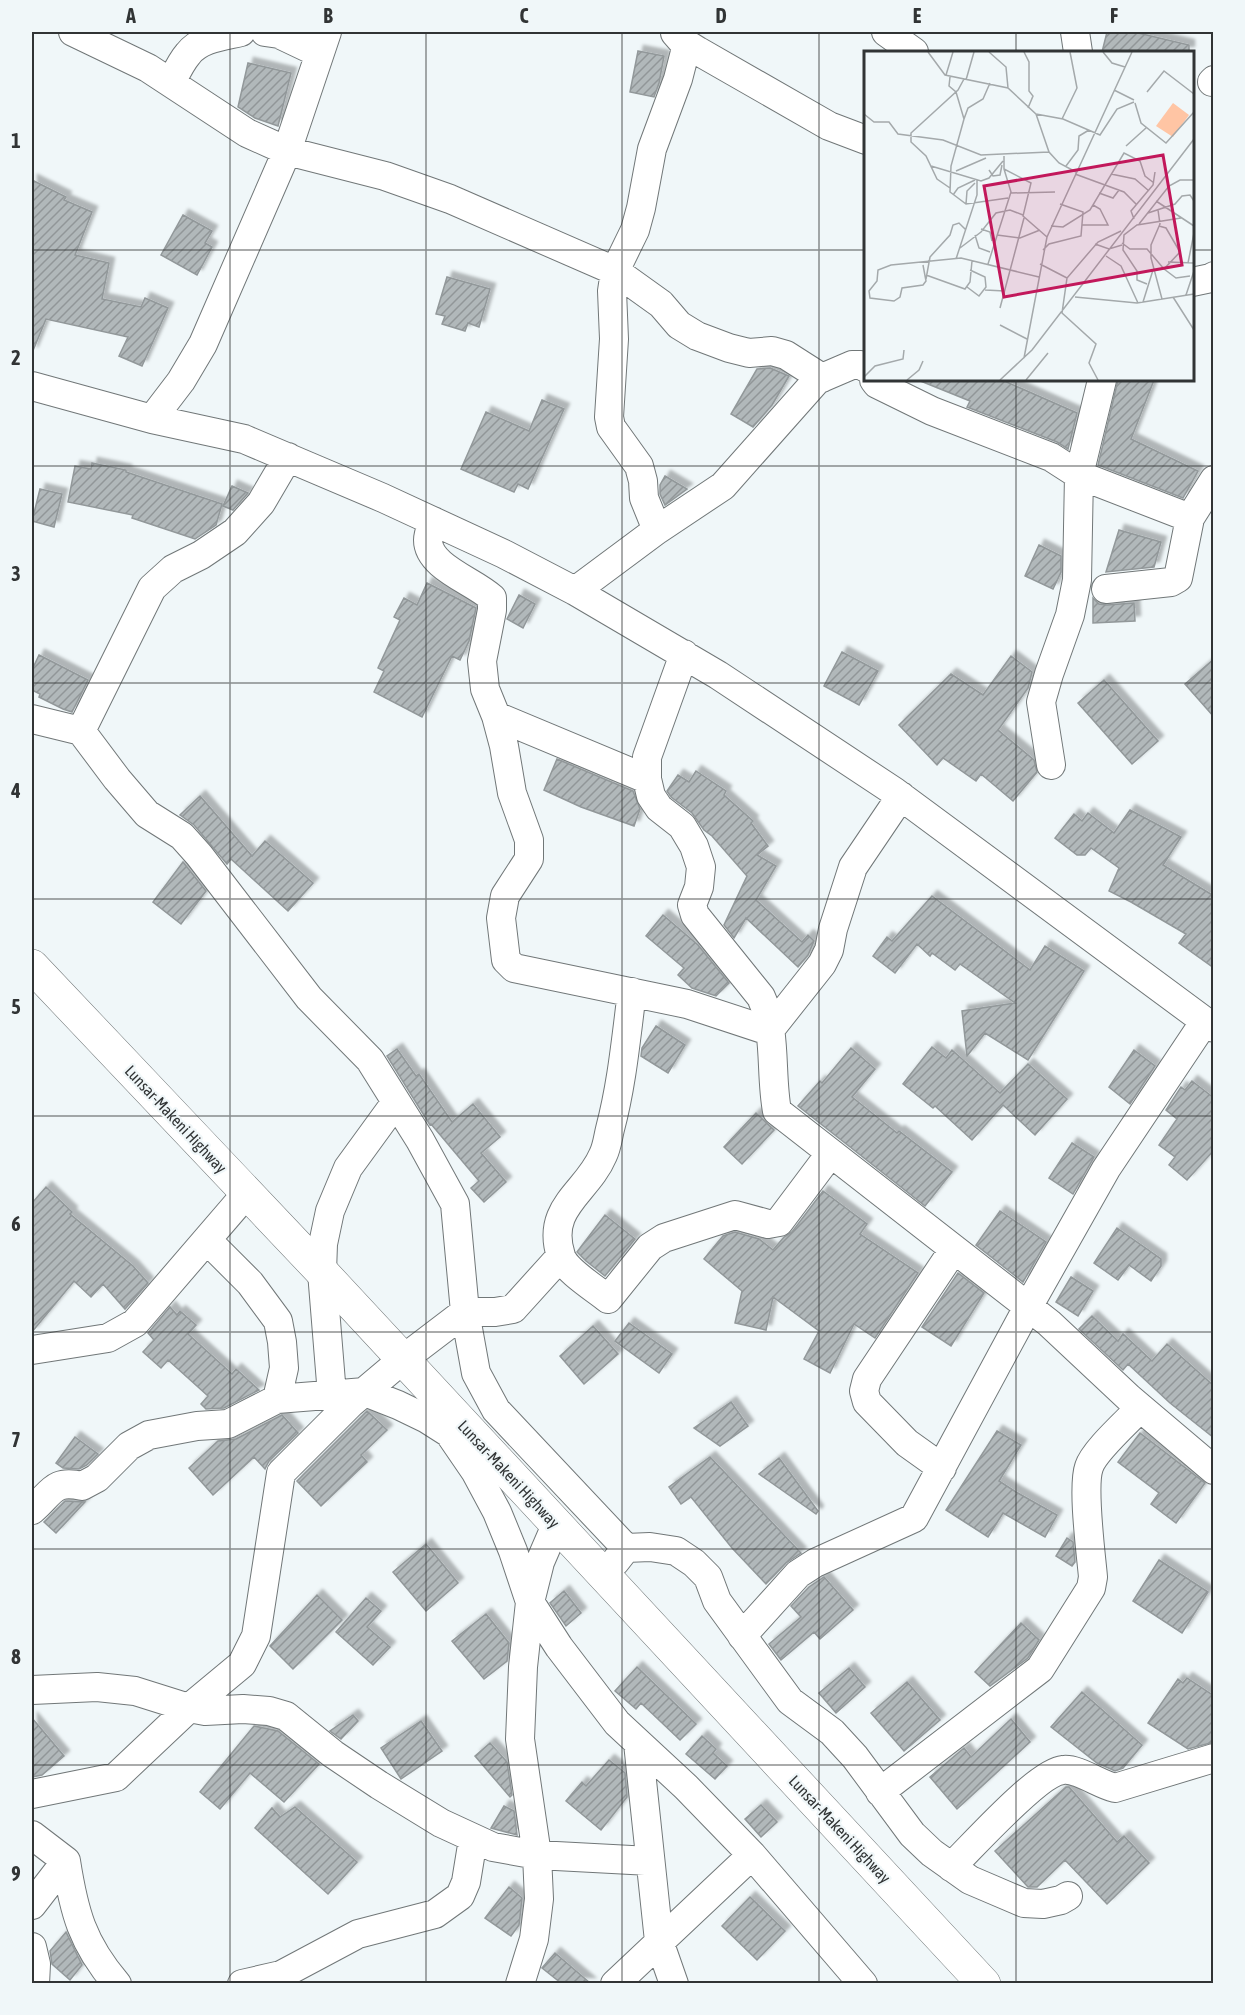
<svg xmlns="http://www.w3.org/2000/svg" width="1245" height="2015" viewBox="0 0 1245 2015" font-family="'Asap Condensed',sans-serif">
<style>
.building{fill:url(#building-hatch);stroke:#92989a;stroke-width:1.5;filter:url(#shadow)}
.lines{fill:none;stroke-linecap:round;stroke-linejoin:round}
.street-casing{stroke:#717778;stroke-width:30}
.primary-casing{stroke:#717778;stroke-width:34}
.street{stroke:#fff;stroke-width:28}
.primary{stroke:#fff;stroke-width:33}
.grid{fill:none;stroke:#313435;stroke-width:1.5;stroke-opacity:0.55}
.labels{text-anchor:middle;dominant-baseline:central;stroke-width:4.5;stroke-linejoin:round;paint-order:stroke}
.street-label{font-size:16px;fill:#313435;stroke:#f0f7f9}
.inset-road{fill:none;stroke:#a4a9ab;stroke-width:1.5}
.view{fill:#c2185b;fill-opacity:0.15;stroke:#c2185b;stroke-width:3}
.inset-edge{fill:none;stroke:#313435;stroke-width:3}
.neatline{fill:none;stroke:#313435;stroke-width:2}
.grid-label{font-size:20px;text-anchor:middle;font-weight:bold;fill:#313435}
</style>
<defs>
<pattern id="building-hatch" width="6" height="6" patternUnits="userSpaceOnUse" patternTransform="scale(1.5)"><rect width="6" height="6" fill="#b1b8ba"/><path d="M-1 1l2-2M0 6l6-6M5 7l2-2" fill="none" stroke="#919698"/></pattern>
<filter id="shadow"><feDropShadow dx="5.5" dy="-5.5" stdDeviation="1.5" flood-color="#0004"/></filter>
</defs>
<rect width="100%" height="100%" fill="#f0f7f9"/>
<!-- building -->
<path class="building" d="M 1107,32 L 1134,32 L 1189,45 L 1189,52 L 1102,52 Z
M 638,51 L 664,56 L 659,83 L 654,97 L 630,92 Z
M 248,63 L 291,73 L 278,126 L 255,118 L 238,107 Z
M 32,180 L 66,197 L 64,200 L 92,212 L 75,255 L 109,263 L 102,299 L 141,307 L 145,298 L 168,308 L 142,366 L 119,356 L 128,337 L 46,319 L 32,353 Z
M 183,215 L 212,231 L 205,243 L 212,247 L 197,275 L 161,255 Z
M 447,277 L 490,289 L 479,327 L 468,323 L 465,331 L 442,324 L 445,316 L 436,314 Z
M 770,368 L 789,376 L 772,405 L 753,427 L 731,414 L 757,369 Z
M 918,380 L 1002,380 L 1077,413 L 1068,449 L 1057,442 L 967,407 L 970,401 Z
M 1118,380 L 1154,380 L 1131,439 L 1198,471 L 1183,498 L 1098,465 Z
M 542,400 L 564,409 L 528,489 L 518,484 L 514,492 L 461,469 L 486,412 L 529,431 Z
M 92,463 L 126,470 L 126,472 L 222,504 L 216,525 L 195,539 L 132,518 L 133,515 L 68,502 L 75,466 L 91,469 Z
M 665,476 L 687,489 L 665,505 L 660,494 L 660,485 Z
M 232,486 L 248,493 L 233,510 L 223,506 Z
M 40,489 L 62,494 L 54,527 L 32,521 Z
M 1119,530 L 1161,542 L 1154,567 L 1106,572 Z
M 1039,545 L 1061,556 L 1061,572 L 1053,589 L 1025,576 Z
M 427,583 L 476,608 L 469,641 L 460,660 L 452,656 L 422,717 L 374,692 L 384,671 L 378,668 L 400,620 L 394,617 L 404,598 L 417,605 Z
M 519,595 L 535,604 L 523,628 L 507,619 Z
M 1093,598 L 1099,604 L 1107,605 L 1134,603 L 1135,621 L 1093,623 Z
M 842,652 L 878,671 L 859,705 L 824,686 Z
M 39,655 L 88,680 L 72,712 L 63,709 L 39,697 L 40,694 L 32,690 L 32,670 Z
M 1011,656 L 1032,672 L 1028,688 L 998,730 L 1034,760 L 1037,772 L 1013,801 L 981,774 L 976,781 L 943,758 L 937,765 L 899,725 L 951,674 L 983,695 Z
M 1214,659 L 1214,717 L 1185,684 Z
M 1104,680 L 1158,741 L 1132,764 L 1078,703 Z
M 557,759 L 633,791 L 640,809 L 634,826 L 581,807 L 544,790 Z
M 696,771 L 726,791 L 724,795 L 753,821 L 751,823 L 768,846 L 757,855 L 776,866 L 756,900 L 802,942 L 808,935 L 814,941 L 808,955 L 798,967 L 746,918 L 734,938 L 724,925 L 747,876 L 712,836 L 704,830 L 692,813 L 671,797 L 667,791 L 678,775 L 689,782 Z
M 200,796 L 252,856 L 265,841 L 313,883 L 288,911 L 231,859 L 227,864 L 194,825 L 180,815 Z
M 1130,810 L 1181,837 L 1163,865 L 1214,896 L 1214,968 L 1179,943 L 1186,934 L 1131,902 L 1109,891 L 1119,868 L 1091,848 L 1085,855 L 1077,855 L 1055,838 L 1074,814 L 1082,821 L 1088,813 L 1114,833 Z
M 183,862 L 206,891 L 181,924 L 153,902 Z
M 932,896 L 1030,970 L 1045,946 L 1084,971 L 1028,1060 L 985,1033 L 967,1056 L 962,1011 L 1015,1003 L 960,964 L 955,970 L 932,953 L 930,956 L 917,944 L 895,973 L 873,956 L 887,937 L 892,941 Z
M 663,915 L 698,945 L 729,983 L 716,996 L 692,988 L 678,975 L 684,968 L 646,936 Z
M 656,1026 L 685,1045 L 668,1073 L 641,1056 L 642,1048 Z
M 932,1047 L 946,1058 L 952,1050 L 1000,1093 L 1028,1064 L 1067,1099 L 1035,1135 L 1003,1105 L 972,1140 L 935,1106 L 933,1108 L 903,1084 Z
M 851,1048 L 875,1069 L 852,1097 L 897,1133 L 899,1131 L 952,1172 L 925,1206 L 798,1106 L 820,1081 L 822,1083 Z
M 397,1049 L 416,1076 L 419,1074 L 452,1122 L 473,1104 L 500,1137 L 481,1153 L 506,1182 L 484,1202 L 471,1188 L 479,1181 L 431,1124 L 430,1125 L 387,1056 Z
M 1134,1050 L 1155,1066 L 1130,1104 L 1109,1087 Z
M 1192,1081 L 1214,1098 L 1214,1150 L 1187,1180 L 1169,1165 L 1175,1157 L 1159,1145 L 1177,1119 L 1166,1110 L 1181,1087 L 1185,1090 Z
M 756,1113 L 774,1130 L 742,1164 L 724,1147 Z
M 1072,1143 L 1094,1157 L 1073,1194 L 1049,1178 Z
M 46,1187 L 72,1212 L 70,1214 L 133,1266 L 148,1283 L 125,1309 L 103,1284 L 91,1297 L 74,1281 L 32,1332 L 32,1203 Z
M 823,1191 L 867,1224 L 860,1234 L 918,1273 L 875,1338 L 854,1324 L 830,1373 L 804,1359 L 819,1331 L 773,1297 L 766,1330 L 735,1323 L 742,1291 L 704,1259 L 723,1236 L 735,1232 L 759,1239 L 773,1250 L 784,1237 L 792,1232 Z
M 1000,1211 L 1046,1242 L 1023,1282 L 976,1245 Z
M 605,1215 L 635,1239 L 605,1276 L 586,1261 L 577,1252 Z
M 1117,1228 L 1161,1259 L 1161,1266 L 1151,1281 L 1129,1265 L 1118,1280 L 1094,1263 Z
M 958,1273 L 984,1293 L 951,1346 L 922,1327 Z
M 1071,1277 L 1093,1291 L 1078,1316 L 1056,1302 Z
M 170,1307 L 177,1315 L 180,1311 L 196,1325 L 188,1334 L 232,1374 L 236,1369 L 259,1390 L 224,1408 L 206,1409 L 201,1404 L 208,1396 L 168,1360 L 161,1368 L 143,1352 L 154,1340 L 148,1333 Z
M 1092,1316 L 1118,1341 L 1123,1334 L 1152,1361 L 1167,1344 L 1214,1386 L 1214,1438 L 1170,1403 L 1128,1364 L 1123,1370 L 1079,1329 Z
M 629,1323 L 672,1354 L 659,1373 L 615,1341 Z
M 593,1326 L 618,1354 L 584,1384 L 560,1356 Z
M 731,1402 L 748,1426 L 720,1446 L 694,1428 Z
M 367,1411 L 387,1430 L 361,1455 L 367,1462 L 321,1506 L 297,1481 Z
M 282,1415 L 298,1433 L 269,1461 L 265,1469 L 254,1457 L 213,1495 L 189,1468 L 218,1441 L 236,1439 Z
M 997,1431 L 1021,1445 L 999,1481 L 1016,1492 L 1057,1515 L 1045,1537 L 1003,1513 L 988,1537 L 946,1510 Z
M 1140,1433 L 1205,1483 L 1176,1523 L 1151,1504 L 1159,1493 L 1118,1462 Z
M 75,1437 L 98,1454 L 87,1465 L 79,1469 L 63,1468 L 56,1463 Z
M 710,1457 L 801,1553 L 786,1563 L 766,1584 L 732,1548 L 691,1497 L 681,1504 L 669,1487 Z
M 779,1458 L 818,1511 L 816,1514 L 759,1474 Z
M 65,1501 L 85,1502 L 56,1533 L 44,1522 Z
M 1067,1538 L 1073,1542 L 1075,1562 L 1072,1566 L 1056,1556 Z
M 426,1544 L 458,1583 L 426,1611 L 393,1572 Z
M 1159,1560 L 1208,1592 L 1182,1633 L 1133,1601 Z
M 824,1577 L 853,1610 L 820,1639 L 814,1632 L 781,1660 L 769,1644 L 801,1617 L 791,1606 L 809,1587 Z
M 564,1591 L 581,1613 L 566,1626 L 550,1603 Z
M 317,1595 L 342,1620 L 293,1669 L 270,1646 Z
M 366,1598 L 381,1611 L 367,1627 L 390,1647 L 373,1665 L 336,1632 Z
M 486,1614 L 509,1643 L 507,1661 L 484,1679 L 452,1641 Z
M 1021,1623 L 1039,1640 L 1028,1658 L 990,1686 L 975,1672 Z
M 637,1667 L 696,1724 L 680,1740 L 641,1703 L 636,1709 L 615,1691 Z
M 849,1668 L 865,1687 L 836,1713 L 819,1693 Z
M 1187,1678 L 1214,1696 L 1214,1742 L 1188,1749 L 1148,1723 L 1178,1679 L 1183,1683 Z
M 907,1682 L 940,1720 L 904,1751 L 871,1713 Z
M 1082,1692 L 1142,1745 L 1123,1768 L 1115,1771 L 1097,1763 L 1051,1727 Z
M 353,1715 L 358,1721 L 341,1739 L 330,1731 Z
M 32,1718 L 64,1756 L 42,1775 L 32,1777 Z
M 1011,1719 L 1030,1742 L 957,1809 L 930,1777 L 964,1748 L 971,1757 Z
M 421,1721 L 442,1751 L 401,1779 L 381,1748 Z
M 254,1726 L 278,1731 L 319,1764 L 284,1802 L 250,1773 L 220,1809 L 200,1792 Z
M 702,1736 L 716,1749 L 713,1753 L 727,1766 L 715,1779 L 686,1754 Z
M 490,1743 L 507,1762 L 512,1795 L 510,1797 L 475,1756 Z
M 609,1760 L 625,1773 L 627,1797 L 601,1830 L 566,1801 L 582,1782 L 586,1786 Z
M 1066,1787 L 1069,1787 L 1117,1842 L 1124,1836 L 1149,1863 L 1107,1904 L 1065,1860 L 1037,1887 L 1028,1887 L 995,1851 Z
M 761,1805 L 777,1822 L 761,1837 L 745,1819 Z
M 504,1806 L 514,1811 L 517,1835 L 491,1828 Z
M 295,1807 L 357,1862 L 328,1894 L 255,1828 L 272,1808 L 280,1817 Z
M 509,1887 L 522,1898 L 519,1925 L 511,1936 L 485,1918 Z
M 750,1897 L 785,1931 L 757,1960 L 722,1926 Z
M 66,1932 L 82,1965 L 70,1980 L 52,1964 L 50,1951 Z
M 555,1953 L 590,1983 L 561,1983 L 542,1968 Z"/>
<g class="lines">
<defs>
<path id="street" d="M 73,32 L 148,68 L 247,133 L 287,151 L 385,176 L 450,199 L 615,271 L 661,304 L 679,325 L 697,336 L 729,348 L 749,353 L 772,351 L 786,355 L 822,378
M 265,32 L 279,34 L 319,53
M 886,32 L 914,52
M 1075,32 L 1078,52
M 675,33 L 682,41 L 698,51 L 829,126 L 866,140
M 1212,82 L 1214,80
M 171,83 C 176,73 181,62 188,54 C 200,38 224,36 241,32
M 1192,282 L 1211,278 L 1214,276
M 874,380 L 877,384 L 932,411 L 1051,457 L 1079,475 L 1190,518 L 1214,480
M 32,386 L 152,419 L 244,439 L 383,498 L 504,554 L 575,591 L 718,675 L 895,792 L 1214,1028
M 152,419 L 181,381 L 203,344 L 287,151 L 327,32
M 433,521 C 431,527 428,534 428,540 C 428,567 474,581 492,598 L 492,610 L 482,661 L 485,689 L 496,716 L 504,746 L 512,793 L 529,840 L 529,859 L 505,896 L 501,918 L 506,960 L 514,968 L 687,1004 L 769,1031 L 822,964 L 829,950 L 833,929 L 853,867 L 901,796
M 657,530 L 644,498 L 643,481 L 639,466 L 611,427 L 609,417 L 614,339 L 612,291 L 615,271 L 635,230 L 641,208 L 652,149 L 678,79 L 687,44
M 1106,589 L 1171,582 L 1178,578 L 1190,518
M 575,591 L 657,530 L 723,486 L 817,380 L 852,365 L 861,365 L 866,368
M 684,654 L 647,757 L 647,779 L 651,796 L 659,808 L 682,826 L 694,846 L 701,867 L 699,887 L 692,905 L 695,915 L 761,997 C 777,1032 770,1074 777,1111 L 1049,1323 L 1129,1398 L 1214,1470
M 496,716 L 647,779
M 32,719 L 81,731 L 117,779 L 147,814 L 182,836 L 199,855 L 309,998 L 370,1060 L 420,1140 L 455,1204 L 465,1312 L 476,1373 L 496,1410 L 626,1548
M 81,731 L 152,588 L 173,569 L 201,555 L 235,532 L 261,503 L 288,457
M 1051,765 L 1041,702 L 1049,674 L 1070,615 L 1077,580 L 1079,475 L 1102,380
M 632,992 C 626,1038 622,1084 610,1129 C 608,1137 607,1147 603,1155 C 587,1193 545,1207 561,1256 C 566,1271 596,1289 608,1299 L 650,1247 L 664,1238 L 735,1215 L 768,1224 L 779,1222 L 830,1154
M 207,1240 L 250,1283 L 278,1321 L 282,1342 L 284,1368 L 277,1399
M 32,1350 L 108,1338 L 135,1323 L 246,1194
M 332,1395 L 322,1272 L 323,1244 L 330,1211 L 348,1168 L 396,1102
M 942,1468 L 907,1443 L 867,1402 L 864,1391 L 867,1379 L 954,1249
M 32,1510 C 52,1493 53,1479 82,1486 L 97,1478 L 129,1446 L 149,1435 L 197,1426 L 228,1424 L 277,1399 L 365,1392 L 398,1405 L 427,1419 L 449,1433 L 475,1471 L 497,1512 L 513,1551 L 530,1602 L 523,1667 L 520,1739 L 537,1855 L 539,1899 L 534,1939 L 520,1984
M 556,1525 L 540,1562 L 530,1602 L 559,1647 L 617,1723 L 686,1787 L 752,1855 L 863,1984
M 615,1562 L 626,1548 L 650,1547 L 676,1551 L 694,1563 L 708,1577 L 717,1601 L 790,1701 L 832,1732 L 855,1757 L 912,1834 L 932,1853 L 970,1880 L 1024,1903 L 1043,1904 L 1061,1900 L 1068,1896
M 742,1636 L 798,1574 L 815,1563 L 914,1518 L 1028,1307 L 1106,1169 L 1205,1021
M 32,1690 L 97,1687 L 135,1691 L 189,1708 L 205,1711 L 243,1709 L 269,1711 L 286,1716 L 333,1754 L 379,1785 L 441,1823 L 493,1847 L 537,1855 L 650,1861
M 638,1743 L 659,1941 L 674,1984
M 880,1792 L 1040,1669 L 1091,1588 L 1093,1577 C 1091,1554 1082,1487 1089,1467 C 1094,1451 1127,1422 1140,1408
M 32,1794 L 116,1777 L 189,1708 L 242,1664 L 256,1636 L 281,1473 L 351,1403 L 402,1360 L 465,1312 L 495,1312 L 513,1309 L 561,1256
M 32,1835 L 66,1861 C 74,1912 82,1943 117,1984
M 951,1867 C 972,1847 1038,1772 1063,1770 C 1077,1768 1099,1784 1115,1788 L 1214,1758
M 32,1905 L 66,1861
M 32,1947 L 36,1964 L 35,1984
M 242,1984 L 281,1975 L 358,1934 L 435,1914 L 460,1896 L 466,1882 L 473,1839
M 615,1984 L 752,1855"/>
<path id="primary" d="M 32,966 L 322,1272 L 984,1984"/>
</defs>
<!-- street casing -->
<use href="#street" class="street-casing"/>
<!-- primary casing -->
<use href="#primary" class="primary-casing"/>
<!-- street -->
<use href="#street" class="street"/>
<!-- primary -->
<use href="#primary" class="primary"/>
</g>
<!-- grid -->
<path class="grid" d="M 230,32 L 230,1984M 426,32 L 426,1984M 622,32 L 622,1984M 819,32 L 819,1984M 1016,32 L 1016,52M 32,250 L 866,250M 1192,250 L 1214,250M 1016,380 L 1016,1984M 32,466 L 1214,466M 32,683 L 1214,683M 32,899 L 1214,899M 32,1116 L 1214,1116M 32,1332 L 1214,1332M 32,1549 L 1214,1549M 32,1765 L 1214,1765"/>
<g class="labels">
<!-- street labels -->
<g class="street-label">
<text transform="translate(176 1119) rotate(47)">Lunsar-Makeni Highway</text>
<text transform="translate(509 1474) rotate(47)">Lunsar-Makeni Highway</text>
<text transform="translate(840 1829) rotate(47)">Lunsar-Makeni Highway</text>
</g>
</g>
<!-- overview -->
<g transform="translate(864 51)">
<rect width="330" height="330" fill="#f0f7f9"/>
<path d="M 309,52 L 325,64 L 309,86 L 292,75 Z" fill="#ffc5a4"/>
<path class="inset-road" d="M 64,1 L 81,24 L 144,37 L 172,63 L 199,68 L 236,84 L 253,58 L 270,51M 125,1 L 142,16 L 144,37M 160,1 L 165,11 L 165,40 L 169,45 L 164,57M 239,1 L 248,12 L 261,16M 82,24 L 89,1M 86,26 L 85,35 L 92,41 L 100,68 L 87,115 L 86,141 L 102,153 L 144,147M 102,29 L 110,1M 250,39 L 270,49M 283,41 L 300,20 L 330,43M 271,52 L 277,72 L 302,92 L 330,61M 0,63 L 10,71 L 25,71 L 34,83 L 79,89 L 117,104 L 185,101M 172,63 L 185,101 L 195,112 L 212,121M 100,68 L 104,57 L 119,48 L 126,32M 198,68 L 213,37 L 206,1M 262,95 L 282,77M 140,105 L 140,118 L 167,132 L 159,165 L 183,186M 67,115 L 117,130 L 125,127 L 139,110M 202,115 L 214,99 L 215,85 L 225,79M 125,119 L 129,125 L 136,124 L 138,114M 92,120 L 122,107M 211,123 L 260,141 L 273,154M 247,123 L 271,128 L 285,140M 86,137 L 73,128 L 62,105 L 47,91 L 47,82 L 94,39 L 100,28M 147,142 L 191,141M 235,142 L 249,147 L 255,139M 89,144 L 94,137 L 111,129M 292,150 L 330,175M 102,153 L 103,140 L 111,132M 294,159 L 296,173 L 287,194 L 287,207 L 298,248M 284,162 L 311,153 L 318,145 L 326,144 L 330,150M 270,168 L 267,160 L 289,134 L 291,121M 275,173 L 305,135 L 316,129 L 330,129M 218,174 L 244,174 L 236,158 L 229,154M 187,175 L 199,176 L 226,159 L 260,102 L 276,110 L 281,125 L 290,132M 295,175 L 302,177 L 316,201 L 300,218 L 312,227 L 326,225M 117,178 L 126,181 L 128,190M 111,184 L 115,197 L 126,201M 133,184 L 156,187 L 176,179M 258,192 L 266,198 L 283,198 L 300,218M 231,193 L 245,198 L 258,194M 96,197 L 117,181 L 132,162 L 146,159 L 159,164M 179,199 L 185,193 L 217,185 L 219,161 L 196,153M 242,205 L 257,215 L 274,252M 92,208 L 113,144 L 113,129M 304,211 L 330,212M 324,212 L 330,182M 124,213 L 147,141 L 140,118M 176,213 L 203,227M 59,214 L 62,230 L 59,234 L 38,237 L 36,246 L 30,250 L 6,247 L 5,240 L 13,230 L 14,219 L 27,214 L 97,207 L 175,226M 62,224 L 101,238 L 106,231 L 108,210M 62,228 L 66,206 L 86,184 L 89,174 L 95,172 L 102,179M 283,233 L 273,229 L 273,220 L 259,199 L 260,184 L 273,174 L 317,167M 103,236 L 115,245 L 122,236 L 121,226 L 106,219M 121,239 L 141,240M 322,244 L 330,220M 211,246 L 273,252 L 330,243M 309,246 L 330,279M 279,251 L 289,219M 136,257 L 160,167M 136,274 L 163,288M 160,307 L 183,186 L 268,1M 0,326 L 11,315 L 39,308 L 40,299M 43,329 L 55,319 L 59,310M 136,329 L 168,299 L 330,88M 162,329 L 184,302M 234,329 L 225,312 L 232,293 L 198,262 L 203,227 L 234,191 L 257,180"/>
<path class="view" d="M 299,104 L 318,214 L 140,246 L 120,135 Z"/>
<rect width="330" height="330" class="inset-edge"/>
</g>
<!-- border -->
<rect width="1245" height="2015" fill="none" stroke="#f0f7f9" stroke-width="66"/>
<rect x="33" y="33" width="1179" height="1949" class="neatline"/>
<g class="grid-label">
<text x="131" y="23">A</text>
<text x="328" y="23">B</text>
<text x="524" y="23">C</text>
<text x="721" y="23">D</text>
<text x="917" y="23">E</text>
<text x="1114" y="23">F</text>
<text x="16" y="148">1</text>
<text x="16" y="365">2</text>
<text x="16" y="581">3</text>
<text x="16" y="798">4</text>
<text x="16" y="1014">5</text>
<text x="16" y="1231">6</text>
<text x="16" y="1447">7</text>
<text x="16" y="1664">8</text>
<text x="16" y="1881">9</text>
</g>
</svg>
